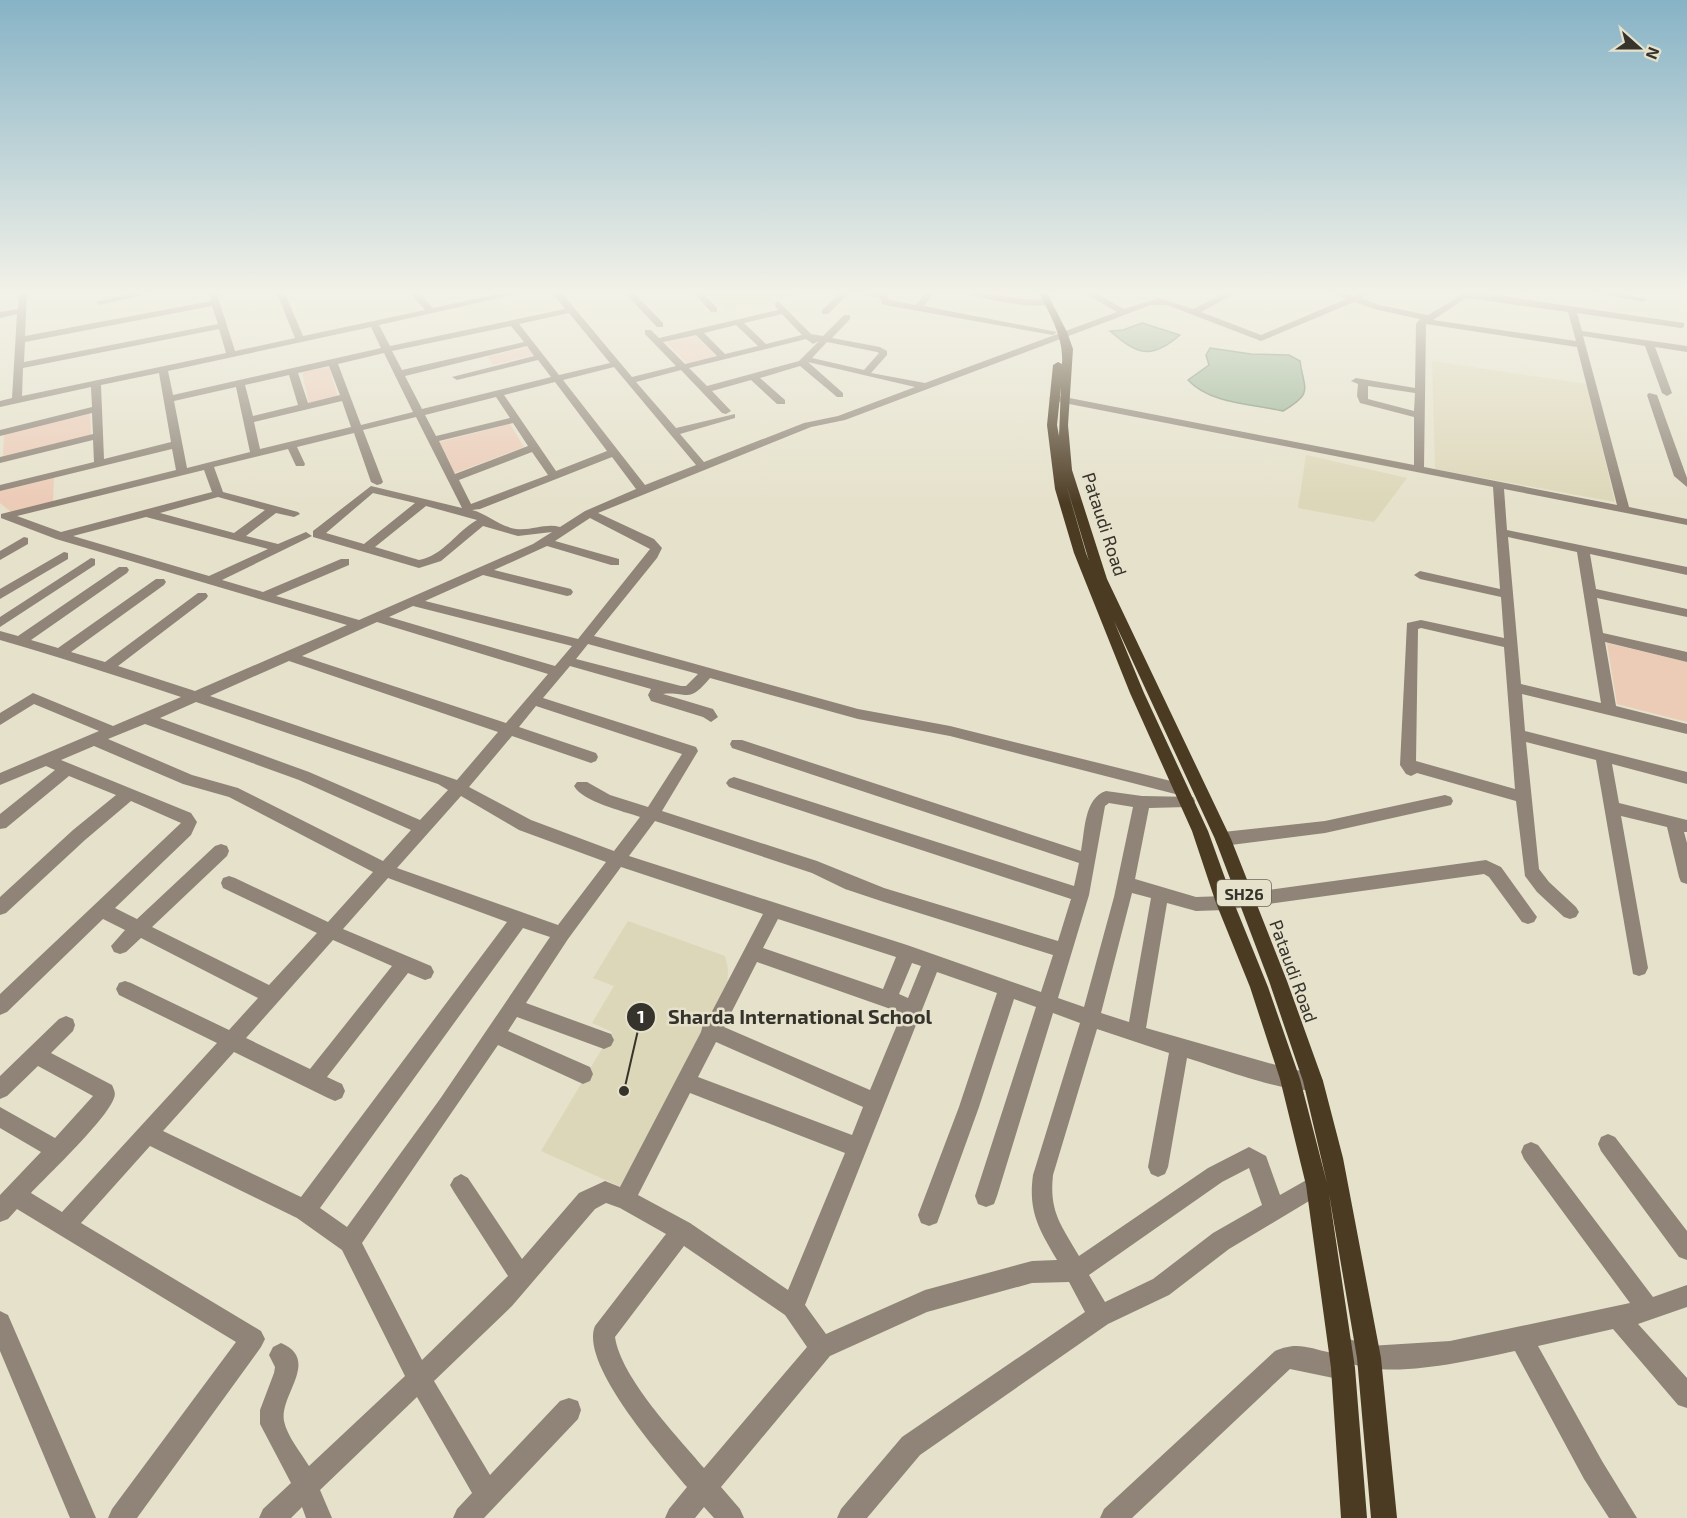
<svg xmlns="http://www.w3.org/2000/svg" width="1687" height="1518" viewBox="0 0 1687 1518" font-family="'Exo 2',sans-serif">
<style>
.built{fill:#ddd7b9}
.green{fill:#eccbb7}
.water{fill:#97b192;stroke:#7a8b73;stroke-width:1.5}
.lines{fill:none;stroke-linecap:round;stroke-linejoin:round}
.minor{fill:#8f8477;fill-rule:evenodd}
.major{fill:#4c3b23;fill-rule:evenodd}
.labels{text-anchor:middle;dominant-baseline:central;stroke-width:5;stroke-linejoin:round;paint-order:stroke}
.shield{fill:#e5e1cb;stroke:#6a675b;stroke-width:1.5}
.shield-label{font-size:16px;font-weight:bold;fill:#35332b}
.street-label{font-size:18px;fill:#35332b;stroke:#e5e1cb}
.leader{fill:none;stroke:#35332b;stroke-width:2}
.callout-dot{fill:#35332b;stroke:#e5e1cb;stroke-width:2}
.mark-label{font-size:18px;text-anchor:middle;font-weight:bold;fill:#fff}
.callout-label{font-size:20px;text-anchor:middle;font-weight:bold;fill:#35332b;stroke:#e5e1cb;stroke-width:5;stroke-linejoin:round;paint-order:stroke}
</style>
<rect width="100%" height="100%" fill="#e5e1cb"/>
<!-- built -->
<path class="built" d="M 705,291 L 812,291 L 728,312 Z
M 1432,361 L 1587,384 L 1615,502 L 1435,469 Z
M 1306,455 L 1407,478 L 1374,522 L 1298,508 Z
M 628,921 L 725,956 L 728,969 L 727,987 L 621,1187 L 541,1151 L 612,1032 L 592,1023 L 614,986 L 593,978 Z"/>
<!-- green -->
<path class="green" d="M 694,334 L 716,356 L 686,363 L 665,341 Z
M 528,347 L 534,355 L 493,365 L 488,356 Z
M 329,367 L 338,397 L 309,403 L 302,372 Z
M 90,414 L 91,435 L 3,456 L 4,434 Z
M 510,424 L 524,447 L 455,473 L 439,442 Z
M 54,475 L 53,502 L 11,512 L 0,503 L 0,488 Z
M 1607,643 L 1687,662 L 1687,722 L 1617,704 Z"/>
<!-- water -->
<path class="water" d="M 1142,323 L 1180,335 C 1151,360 1138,355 1110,331 L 1123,330 Z
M 1210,348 L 1251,354 L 1289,355 L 1300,361 C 1304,390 1314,393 1283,411 C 1253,404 1210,404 1188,380 L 1209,365 L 1206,355 Z"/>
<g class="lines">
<!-- minor -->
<path class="minor" d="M 19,291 L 27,291 L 25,336 L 211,301 L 208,291 L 216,291 L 235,351 L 295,338 L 276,291 L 284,291 L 303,336 L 425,310 L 408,291 L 417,291 L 433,308 L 512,291 L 530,291 L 379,325 L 390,346 L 565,309 L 551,291 L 560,291 L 632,377 L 676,366 L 645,334 L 645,330 L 651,330 L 659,338 L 778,310 L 774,304 L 778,301 L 811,334 L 823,336 L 844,315 L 850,315 L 850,319 L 832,338 L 880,347 L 887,351 L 887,355 L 871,373 L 925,383 L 1117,312 L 1081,291 L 1092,291 L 1124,309 L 1159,298 L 1193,309 L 1229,291 L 1240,291 L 1201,312 L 1261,335 L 1346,299 L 1328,291 L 1341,291 L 1353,296 L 1363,291 L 1375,291 L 1361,298 L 1379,305 L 1428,315 L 1458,297 L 1460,291 L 1468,291 L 1684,323 L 1684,327 L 1681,328 L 1577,313 L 1582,331 L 1687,346 L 1687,352 L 1655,347 L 1672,393 L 1667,396 L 1662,393 L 1645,346 L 1583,336 L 1629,507 L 1687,519 L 1687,525 L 1504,489 L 1507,530 L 1687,567 L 1687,575 L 1590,554 L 1596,589 L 1687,609 L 1687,617 L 1597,598 L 1603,633 L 1687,652 L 1687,662 L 1605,642 L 1616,706 L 1687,724 L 1687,734 L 1522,694 L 1525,731 L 1687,772 L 1687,784 L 1612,764 L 1619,803 L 1687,820 L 1687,832 L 1684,832 L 1687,843 L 1687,884 L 1681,882 L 1679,877 L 1667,827 L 1621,816 L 1648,968 L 1645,974 L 1639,976 L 1633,974 L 1596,760 L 1526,742 L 1539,869 L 1549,882 L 1576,907 L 1579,912 L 1576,917 L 1570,919 L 1564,917 L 1537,892 L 1525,876 L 1516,801 L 1417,773 L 1411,776 L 1406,774 L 1400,765 L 1407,623 L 1421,620 L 1504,638 L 1501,597 L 1420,579 L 1414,575 L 1420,571 L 1500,589 L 1493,487 L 1054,401 L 1049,398 L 1054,395 L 1414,465 L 1414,417 L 1360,403 L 1357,396 L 1358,384 L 1351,381 L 1356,378 L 1415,388 L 1416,324 L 1420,319 L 1374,309 L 1354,302 L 1261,341 L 1167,305 L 1151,305 L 845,420 L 811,427 L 598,513 L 654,539 L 662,548 L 657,558 L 594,636 L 858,709 L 950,726 L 1179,783 L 1184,785 L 1187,789 L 1184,793 L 1179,795 L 950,736 L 858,719 L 710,678 C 688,705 687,691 663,694 L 713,709 L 718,717 L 711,722 L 703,717 L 651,701 L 648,695 L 651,689 L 570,666 L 543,698 L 696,747 L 698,751 L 662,811 L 817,861 L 884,888 L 1058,941 L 1071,899 L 729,787 L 726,783 L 729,779 L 734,777 L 1074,886 L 1079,863 L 732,748 L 730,744 L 732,740 L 742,740 L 1081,851 C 1085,831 1084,798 1106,791 L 1142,796 L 1193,797 L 1195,801 L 1193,805 L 1187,807 L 1149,808 L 1135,879 L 1196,897 L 1225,896 L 1486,860 L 1501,867 L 1537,917 L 1534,922 L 1528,924 L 1522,922 L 1489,877 L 1484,874 L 1225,910 L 1196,911 L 1167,903 L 1146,1028 L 1290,1069 L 1320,1074 L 1323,1081 L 1320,1088 C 1296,1098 1214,1066 1187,1058 L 1168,1167 L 1165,1174 L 1158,1177 L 1151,1174 L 1148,1167 L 1169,1053 L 1097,1029 L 1053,1175 C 1049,1212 1061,1225 1079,1256 L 1208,1168 L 1249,1147 L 1266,1156 L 1280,1195 L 1317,1174 L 1324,1178 L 1328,1185 L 1324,1192 L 1229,1249 L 1169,1295 L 1108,1324 L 920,1455 L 867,1518 L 837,1518 L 841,1509 L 902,1437 L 1085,1312 L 1069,1282 L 1032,1283 L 927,1312 L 830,1356 L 721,1487 L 740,1509 L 744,1518 L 714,1518 L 704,1507 L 695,1518 L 665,1518 L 669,1509 L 687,1487 C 663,1458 579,1364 595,1326 L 666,1234 L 620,1208 L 606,1203 L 595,1209 L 512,1306 L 434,1381 L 490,1475 L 560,1401 L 569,1398 L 578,1401 L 581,1410 L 578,1419 L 484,1518 L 453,1518 L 457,1509 L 472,1493 L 417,1397 L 320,1490 L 332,1518 L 306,1518 L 302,1507 L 291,1518 L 259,1518 L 263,1509 L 291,1483 L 260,1424 L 260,1410 L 274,1373 L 275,1367 L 269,1355 L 273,1347 L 281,1343 C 321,1360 279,1395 284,1421 C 287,1436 301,1453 309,1466 L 405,1376 L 342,1250 L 297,1218 L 150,1146 L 81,1223 L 261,1331 L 265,1339 L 261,1347 L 137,1518 L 108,1518 L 112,1509 L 236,1342 L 17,1209 L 8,1219 L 0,1222 L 0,1195 L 41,1152 L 0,1128 L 0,1107 L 55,1138 L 93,1096 L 38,1066 L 7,1096 L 0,1099 L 0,1076 L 59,1019 L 66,1016 L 73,1019 L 75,1025 L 73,1031 L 51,1053 L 112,1085 C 114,1090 116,1093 114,1098 C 107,1119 49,1174 31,1193 L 62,1212 L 217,1043 L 119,995 L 116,989 L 119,983 L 125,981 L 131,983 L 229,1030 L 258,998 L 141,938 L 126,952 L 120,954 L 114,952 L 111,946 L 125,930 L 103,919 L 7,1012 L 0,1015 L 0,994 L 181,823 L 131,801 L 85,840 L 6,913 L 0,915 L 0,897 L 73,830 L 116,795 L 69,776 L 6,828 L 0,829 L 0,814 L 55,770 L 46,766 L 0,785 L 0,773 L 99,731 L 34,704 L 0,725 L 0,713 L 33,693 L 113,726 L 181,697 C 121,677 59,657 0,640 L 0,631 L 18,636 L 119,567 L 127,567 L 129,570 L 127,573 L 31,640 L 58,648 L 156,579 L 164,579 L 166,582 L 164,585 L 71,652 L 105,662 L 198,593 L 206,593 L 208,596 L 206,599 L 118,666 L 195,691 L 347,625 L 56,539 L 1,518 L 1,514 L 176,470 L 172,449 L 0,491 L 0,485 L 94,462 L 93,440 L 0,463 L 0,457 L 93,434 L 92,413 L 0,436 L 0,430 L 92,407 L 91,387 L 0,407 L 0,401 L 12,398 L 17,314 L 0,318 L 0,312 L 18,309 ZM 1466,298 L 1568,312 L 1576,341 L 1433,320 ZM 212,306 L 218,324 L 24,362 L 25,342 ZM 569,313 L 610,363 L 559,375 L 519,324 ZM 782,314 L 802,335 L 766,344 L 744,323 ZM 1426,324 L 1577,347 L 1617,505 L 1424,467 ZM 736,325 L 758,346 L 725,354 L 704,333 ZM 511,326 L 524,342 L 402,370 L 392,351 ZM 371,327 L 381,348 L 173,395 L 168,371 ZM 219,329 L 226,353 L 22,396 L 23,368 ZM 696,335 L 717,356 L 685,364 L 663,342 ZM 806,339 L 813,344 L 819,341 L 799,361 L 707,386 L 689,368 ZM 827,342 L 877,352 L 879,353 L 864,370 L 812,358 ZM 527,346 L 534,356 L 452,377 L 457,380 L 538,360 L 551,377 L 422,409 L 405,376 ZM 384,353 L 413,412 L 361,425 L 338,364 ZM 808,362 L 915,387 L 838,416 L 804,423 L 704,462 L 680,434 L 735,418 L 735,414 L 676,428 L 636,382 L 681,370 L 722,413 L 726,414 L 731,411 L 712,391 L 751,380 L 777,404 L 785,404 L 785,400 L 760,378 L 800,366 L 837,397 L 843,397 L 843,393 ZM 329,366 L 340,395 L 308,403 L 298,373 ZM 614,367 L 696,465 L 645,485 L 563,380 ZM 159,373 L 171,442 L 104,459 L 101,385 ZM 289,375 L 298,405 L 253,416 L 245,385 ZM 555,382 L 607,451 L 556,471 L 504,395 ZM 1368,386 L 1415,393 L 1414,411 L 1368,399 ZM 236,387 L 250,452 L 187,468 L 174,401 ZM 496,397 L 510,418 L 436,436 L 425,415 ZM 342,401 L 351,427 L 260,449 L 254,422 ZM 416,417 L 462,508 L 371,486 L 313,531 L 313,537 L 419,568 L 441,561 L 483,526 L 518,536 L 552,532 L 533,544 L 359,620 L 276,596 L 349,565 L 349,559 L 341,559 L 263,592 L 222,580 L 312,536 L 306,532 L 278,544 L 246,536 L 276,513 L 294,517 L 300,514 L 298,512 L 223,492 L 214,467 L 288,449 L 296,466 L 304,466 L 305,464 L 297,447 L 354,433 L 371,482 L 377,485 L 381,484 L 383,482 L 363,430 ZM 513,423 L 528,446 L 455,474 L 439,441 ZM 532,452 L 548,475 L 471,504 L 459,480 ZM 612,457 L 636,489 L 585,511 L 560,527 C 545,523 532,531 516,529 C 498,526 488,514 472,510 L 480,509 ZM 204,470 L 212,492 L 61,532 L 17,516 ZM 373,493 L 415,503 L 364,544 L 326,533 ZM 218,497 L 265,510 L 234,533 L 160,513 ZM 426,506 L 477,520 C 457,531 443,556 419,560 L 375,547 ZM 146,517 L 268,549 L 209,576 L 73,536 ZM 590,518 L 650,549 L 578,639 L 425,601 L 483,575 L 567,596 L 571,595 L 573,592 L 571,589 L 494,570 L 547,546 L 611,565 L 619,565 L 619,559 L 555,541 ZM 1508,537 L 1577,552 L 1601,703 L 1521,684 ZM 413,606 L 572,646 L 555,666 L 389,617 ZM 377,622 L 548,674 L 506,723 L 302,656 ZM 1421,628 L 1504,647 L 1515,789 L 1416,761 L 1418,629 ZM 588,644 L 698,674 L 686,686 L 681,686 L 576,659 ZM 289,661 L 498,732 L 457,780 L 210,696 ZM 196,702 L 438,784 L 448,790 L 420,820 L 309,772 L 160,718 ZM 536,706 L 682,754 L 648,807 L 610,795 L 587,782 L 577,782 L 574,786 C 583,802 623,811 640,817 L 614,851 L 531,820 L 469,787 L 512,736 L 591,763 L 596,761 L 598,757 L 596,753 L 519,727 ZM 145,724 L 299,780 L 411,830 L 383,861 L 238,788 L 192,775 L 108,739 ZM 94,746 L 183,784 L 229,797 L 373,872 L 328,922 L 235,878 L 229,876 L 223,878 L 221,883 L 223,888 L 317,933 L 269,985 L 152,927 L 227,856 L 229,851 L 227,846 L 221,844 L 215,846 L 137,919 L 115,908 L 191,835 L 197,822 L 191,813 L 61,760 ZM 461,796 L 519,830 L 606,862 L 558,925 L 397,868 ZM 1109,803 L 1133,807 L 1114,897 L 1084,1007 L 1058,998 L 1089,895 L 1105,806 ZM 655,821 L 812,873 L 845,889 L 884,902 L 1053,955 L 1041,992 L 907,945 L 629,856 ZM 621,867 L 763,914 L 706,1023 L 703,1024 L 701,1032 L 620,1187 L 605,1181 L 579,1193 L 522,1259 L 468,1178 L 461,1174 L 454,1178 L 450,1185 L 454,1192 L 508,1276 L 422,1360 L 362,1243 L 498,1045 L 583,1084 L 590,1081 L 593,1074 L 590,1067 L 508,1031 L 517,1017 L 604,1049 L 611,1046 L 614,1040 L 611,1034 L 526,1003 L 568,939 ZM 388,878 L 507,922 L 301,1197 L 163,1131 L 234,1052 L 328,1098 L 335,1101 L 342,1098 L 345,1091 L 342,1084 L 327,1077 L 408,973 L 425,980 L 431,978 L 434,972 L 431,966 L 343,929 ZM 1132,893 L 1151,898 L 1129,1022 L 1101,1013 ZM 778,919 L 896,957 L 883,989 L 763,948 ZM 523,928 L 550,937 L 440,1099 L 347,1227 L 320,1208 ZM 333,940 L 392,966 L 310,1069 L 246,1038 ZM 757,962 L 902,1013 L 870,1090 L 724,1027 ZM 912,963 L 921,966 L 908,998 L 899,994 ZM 937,972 L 997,993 L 959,1107 L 918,1215 L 921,1223 L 929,1226 L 937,1223 L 940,1215 L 979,1107 L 1014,999 L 1036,1007 L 975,1196 L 978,1204 L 986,1207 L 994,1204 L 997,1196 L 1053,1013 L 1080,1023 L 1033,1175 C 1028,1212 1039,1229 1057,1260 L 1032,1261 L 925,1290 L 826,1334 L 805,1305 ZM 716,1042 L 863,1107 L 852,1135 L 698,1077 ZM 690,1093 L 845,1153 L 788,1290 L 690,1223 L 638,1195 ZM 1249,1168 L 1262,1205 L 1213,1233 L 1153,1279 L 1105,1302 L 1089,1275 L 1222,1182 ZM 684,1246 L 785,1315 L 807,1347 L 704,1468 C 677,1436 621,1378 615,1337 Z
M 139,291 L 158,291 L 100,305 L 96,302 Z
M 623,291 L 632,291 L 663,323 L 663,327 L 657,327 Z
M 692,291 L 701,291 L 717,308 L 717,312 L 711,312 Z
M 842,291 L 851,291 L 828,314 L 822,314 L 822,310 Z
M 853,291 L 884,293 L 887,294 L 889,300 L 916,305 L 926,291 L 935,291 L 924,306 L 1057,332 L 1053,335 L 885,305 L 882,304 L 880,298 Z
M 961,291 C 983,291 1003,297 1024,299 C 1033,300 1045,298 1052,303 C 1040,311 975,298 961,291 Z
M 1585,291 L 1609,291 L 1647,299 L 1643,302 Z
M 1649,393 L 1657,395 L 1687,478 L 1687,487 L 1674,476 L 1647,395 Z
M 24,537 L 28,538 L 28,544 L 0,560 L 0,551 Z
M 64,552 L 68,553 L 68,559 L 0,599 L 0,589 Z
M 91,558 L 95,559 L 95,565 L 0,627 L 0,617 Z
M 1445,795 L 1451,797 L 1453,801 L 1451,805 L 1325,833 L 1223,846 L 1217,844 L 1215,839 L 1217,834 L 1223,832 L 1325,821 Z
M 1608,1134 L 1615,1137 L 1687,1231 L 1687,1260 L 1679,1257 L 1601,1151 L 1598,1144 L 1601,1137 Z
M 1531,1142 L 1538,1145 L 1653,1297 L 1687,1285 L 1687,1307 L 1638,1324 L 1687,1378 L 1687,1408 L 1678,1405 L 1613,1329 L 1538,1346 L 1602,1461 L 1637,1518 L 1609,1518 L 1584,1479 L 1515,1351 C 1472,1360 1394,1379 1353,1364 L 1355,1368 L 1351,1376 L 1343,1380 L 1290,1369 L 1132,1518 L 1100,1518 L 1104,1509 L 1275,1351 C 1297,1341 1309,1348 1332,1353 L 1329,1348 L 1333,1340 L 1341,1336 L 1369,1346 L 1450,1341 L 1630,1303 L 1524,1159 L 1521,1152 L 1524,1145 Z
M 0,1311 L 8,1315 L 96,1518 L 70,1518 L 0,1351 Z"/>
<!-- major -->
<path class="major" d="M 1038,291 L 1046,291 L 1067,332 L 1073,349 L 1068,425 L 1072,470 L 1107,579 L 1231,839 L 1287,981 L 1323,1081 L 1343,1158 L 1381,1358 L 1397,1518 L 1371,1518 L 1357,1358 L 1329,1194 L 1355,1368 L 1367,1518 L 1341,1518 L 1331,1368 L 1306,1185 L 1280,1079 L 1250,987 L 1216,903 L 1192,831 L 1130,693 L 1074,553 L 1055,489 L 1047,425 L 1053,365 L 1058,362 L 1062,364 C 1064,337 1050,315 1038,291 ZM 1061,387 L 1059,436 L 1057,425 ZM 1066,484 L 1089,561 L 1086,553 ZM 1114,621 L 1215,839 L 1269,981 L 1303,1081 L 1327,1183 L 1300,1079 L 1268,987 L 1234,903 L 1208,831 L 1144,693 Z"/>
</g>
<!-- sky -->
<linearGradient id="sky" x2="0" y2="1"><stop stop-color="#87b3c6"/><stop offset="0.58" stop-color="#f3f2e8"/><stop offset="1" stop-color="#f3f2e8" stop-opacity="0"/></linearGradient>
<rect width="1687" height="504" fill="url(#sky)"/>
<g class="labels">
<!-- shield labels -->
<rect class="shield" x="1217" y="880" width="54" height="26" rx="4.5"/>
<g class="shield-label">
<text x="1244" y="893">SH26</text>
</g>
<!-- street labels -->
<g class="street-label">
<text transform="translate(1105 524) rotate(72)">Pataudi Road</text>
<text transform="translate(1294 971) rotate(70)">Pataudi Road</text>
</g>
</g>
<!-- callouts -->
<path class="leader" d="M624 1091L641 1017"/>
<g class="callout-dot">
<circle cx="624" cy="1091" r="6"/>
<circle cx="641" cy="1017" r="15"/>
</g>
<g class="mark-label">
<text x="641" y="1023">1</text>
</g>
<g class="callout-label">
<text x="800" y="1024">Sharda International School</text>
</g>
<!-- north arrow -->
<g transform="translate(1639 48) rotate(111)" stroke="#e5e1cb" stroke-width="4.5" paint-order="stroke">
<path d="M0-4.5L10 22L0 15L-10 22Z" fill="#35332b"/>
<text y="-9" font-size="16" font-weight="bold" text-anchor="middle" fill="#35332b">N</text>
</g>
</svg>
